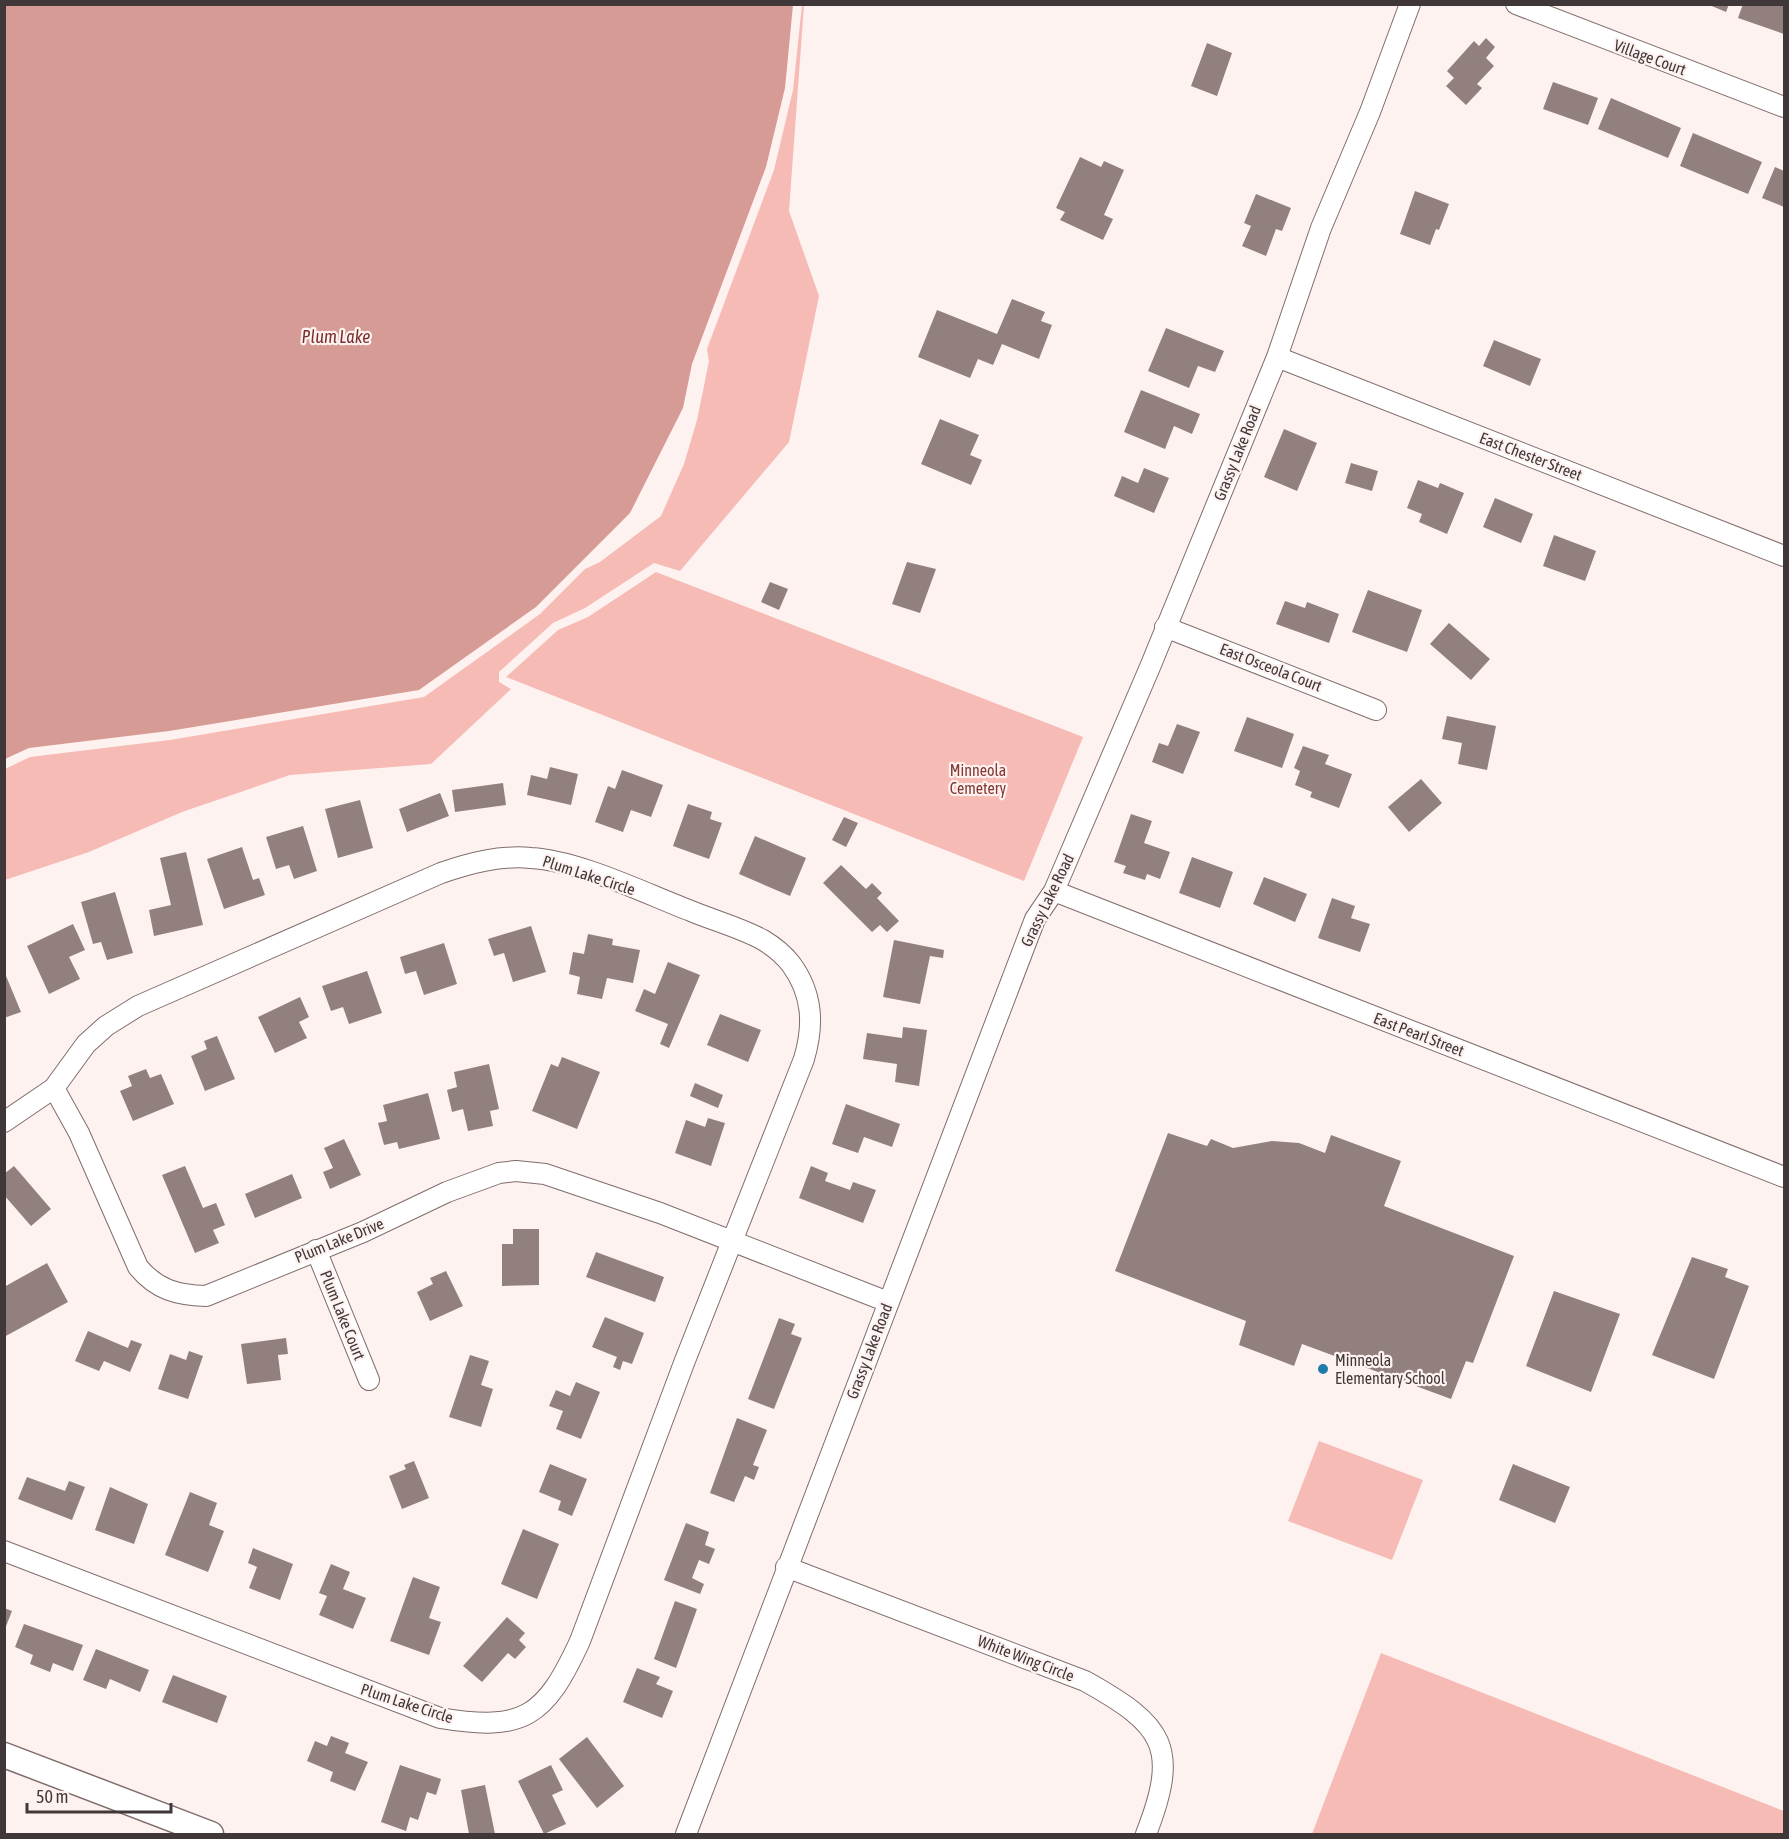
<svg xmlns="http://www.w3.org/2000/svg" width="1789" height="1839" viewBox="0 0 1789 1839" font-family="'Asap Condensed',sans-serif">
<style>
.green{fill:#f5bbb4}
.water{fill:#d79b95}
.building{fill:#92807e}
.lines{fill:none;stroke-linecap:round;stroke-linejoin:round}
.minor-casing{stroke:#7f6d6b;stroke-width:22}
.tertiary-casing{stroke:#7f6d6b;stroke-width:27}
.minor{stroke:#fff;stroke-width:20}
.tertiary{stroke:#fff;stroke-width:24}
.poi-dot{fill:#1f7ca9;stroke:#fef2f1;stroke-width:2}
.labels{text-anchor:middle;dominant-baseline:central;stroke-width:4.5;stroke-linejoin:round;paint-order:stroke}
.street-label{font-size:16px;fill:#403838;stroke:#fef2f1}
.park-label{font-size:16px;fill:#813732;stroke:#fef2f1}
.poi-label{font-size:16px;fill:#403838;stroke:#fef2f1;text-anchor:start}
.water-label{font-size:18px;font-style:italic;fill:#79302c;stroke:#fef2f1}
</style>
<rect width="100%" height="100%" fill="#fef2f1"/>
<!-- green -->
<path class="green" d="M 802,5 L 804,5 L 789,211 L 819,296 L 789,442 L 680,571 L 654,563 L 585,608 L 553,623 L 499,672 L 499,682 L 511,689 L 431,764 L 290,775 L 182,812 L 89,852 L 5,880 L 5,769 L 30,757 L 170,740 L 424,697 L 540,614 L 585,569 L 600,562 L 661,516 L 684,464 L 697,420 L 709,361 L 707,349 L 774,170 L 793,90 Z
M 656,572 L 1083,737 L 1024,881 L 506,677 L 558,630 L 588,617 Z
M 1319,1441 L 1423,1480 L 1392,1560 L 1288,1521 Z
M 1381,1653 L 1784,1811 L 1784,1834 L 1312,1834 Z"/>
<!-- water -->
<path class="water" d="M 4,5 L 793,5 L 785,88 L 766,167 L 692,364 L 683,408 L 630,513 L 536,607 L 419,690 L 169,731 L 29,748 L 5,759 Z"/>
<!-- building -->
<path class="building" d="M 1707,4 L 1729,4 L 1726,12 Z
M 1743,4 L 1784,4 L 1784,34 L 1738,18 Z
M 1486,38 L 1495,47 L 1486,58 L 1494,66 L 1477,84 L 1482,88 L 1466,105 L 1446,86 L 1454,78 L 1447,71 L 1474,41 L 1479,46 Z
M 1207,43 L 1232,53 L 1217,96 L 1191,86 Z
M 1553,82 L 1598,98 L 1588,125 L 1543,109 Z
M 1611,98 L 1681,128 L 1668,158 L 1598,129 Z
M 1693,133 L 1762,162 L 1748,194 L 1680,166 Z
M 1080,157 L 1101,167 L 1104,161 L 1124,170 L 1104,215 L 1113,219 L 1103,240 L 1060,220 L 1065,212 L 1056,208 Z
M 1775,167 L 1784,171 L 1784,207 L 1762,198 Z
M 1415,191 L 1449,204 L 1439,230 L 1436,229 L 1430,245 L 1400,234 Z
M 1256,194 L 1291,208 L 1282,231 L 1276,229 L 1266,256 L 1242,246 L 1251,226 L 1244,223 Z
M 1012,299 L 1045,312 L 1041,321 L 1052,325 L 1039,359 L 1002,344 L 993,365 L 978,359 L 970,378 L 918,357 L 937,310 L 997,334 Z
M 1166,328 L 1224,351 L 1215,372 L 1198,366 L 1189,388 L 1148,371 Z
M 1494,340 L 1541,359 L 1530,386 L 1483,366 Z
M 1141,390 L 1200,414 L 1192,434 L 1174,426 L 1165,449 L 1124,432 Z
M 940,419 L 979,435 L 970,455 L 982,460 L 971,485 L 921,464 Z
M 1284,429 L 1317,443 L 1297,491 L 1264,477 Z
M 1351,463 L 1378,471 L 1372,491 L 1345,483 Z
M 1144,468 L 1169,478 L 1154,513 L 1114,496 L 1122,476 L 1138,483 Z
M 1418,480 L 1438,488 L 1440,483 L 1464,493 L 1447,534 L 1419,522 L 1422,514 L 1407,508 Z
M 1495,498 L 1533,514 L 1521,543 L 1483,527 Z
M 1554,535 L 1596,551 L 1585,581 L 1543,566 Z
M 907,562 L 936,569 L 920,613 L 892,604 Z
M 770,582 L 788,589 L 779,610 L 761,602 Z
M 1368,590 L 1422,610 L 1407,652 L 1352,632 Z
M 1285,601 L 1305,608 L 1307,602 L 1339,614 L 1329,643 L 1276,624 Z
M 1449,623 L 1490,659 L 1471,680 L 1430,644 Z
M 1447,716 L 1496,726 L 1487,770 L 1458,764 L 1462,743 L 1442,739 Z
M 1247,717 L 1294,734 L 1282,768 L 1234,751 Z
M 1177,724 L 1200,732 L 1183,774 L 1152,762 L 1159,743 L 1168,746 Z
M 1303,746 L 1329,755 L 1325,764 L 1352,774 L 1339,808 L 1310,797 L 1312,792 L 1295,785 L 1300,771 L 1294,768 Z
M 550,767 L 578,774 L 571,805 L 527,795 L 531,775 L 547,779 Z
M 622,770 L 663,785 L 651,817 L 631,810 L 623,832 L 595,822 L 608,786 L 615,789 Z
M 1421,779 L 1442,803 L 1409,832 L 1388,807 Z
M 503,783 L 506,805 L 455,812 L 452,790 Z
M 440,793 L 449,816 L 407,832 L 399,809 Z
M 360,800 L 373,848 L 338,858 L 325,809 Z
M 688,804 L 712,812 L 710,819 L 722,823 L 709,859 L 673,846 Z
M 1131,814 L 1152,821 L 1144,843 L 1170,852 L 1160,879 L 1147,874 L 1145,880 L 1123,873 L 1126,866 L 1114,862 Z
M 844,817 L 858,823 L 846,847 L 832,840 Z
M 303,826 L 317,871 L 294,879 L 289,865 L 276,869 L 266,837 Z
M 755,836 L 806,858 L 790,896 L 739,874 Z
M 242,847 L 253,880 L 259,878 L 265,895 L 224,909 L 207,859 Z
M 186,852 L 203,925 L 154,936 L 149,910 L 171,905 L 160,858 Z
M 1192,857 L 1233,872 L 1220,908 L 1179,893 Z
M 841,865 L 866,889 L 872,883 L 882,893 L 877,898 L 899,921 L 887,932 L 880,925 L 872,932 L 823,883 Z
M 1264,877 L 1307,894 L 1295,922 L 1253,904 Z
M 115,892 L 133,953 L 107,960 L 101,942 L 93,944 L 81,902 Z
M 1332,898 L 1355,906 L 1351,918 L 1370,924 L 1360,952 L 1318,938 Z
M 73,924 L 85,950 L 69,957 L 80,979 L 49,994 L 27,946 Z
M 531,926 L 546,972 L 513,982 L 504,953 L 494,956 L 488,939 Z
M 588,934 L 613,939 L 612,945 L 640,950 L 633,983 L 607,978 L 602,999 L 577,994 L 580,977 L 569,974 L 573,952 L 584,954 Z
M 894,940 L 944,950 L 943,958 L 930,956 L 920,1004 L 883,997 Z
M 444,943 L 457,984 L 424,995 L 416,971 L 405,974 L 400,957 Z
M 668,962 L 700,975 L 669,1048 L 660,1044 L 668,1024 L 635,1011 L 644,989 L 655,994 Z
M 4,971 L 21,1012 L 4,1018 Z
M 367,971 L 382,1013 L 349,1024 L 343,1007 L 331,1011 L 322,986 Z
M 300,997 L 309,1017 L 299,1022 L 307,1038 L 275,1053 L 258,1017 Z
M 720,1014 L 761,1030 L 748,1062 L 707,1045 Z
M 903,1027 L 927,1030 L 919,1086 L 895,1082 L 897,1064 L 863,1059 L 867,1033 L 902,1038 Z
M 217,1036 L 235,1079 L 205,1091 L 191,1056 L 207,1049 L 204,1041 Z
M 562,1057 L 600,1072 L 577,1129 L 532,1111 L 551,1064 L 558,1067 Z
M 489,1064 L 499,1109 L 490,1111 L 493,1126 L 468,1131 L 463,1109 L 452,1112 L 447,1090 L 457,1087 L 454,1072 Z
M 146,1069 L 150,1078 L 161,1074 L 174,1104 L 133,1121 L 120,1091 L 132,1086 L 128,1076 Z
M 695,1083 L 723,1095 L 718,1108 L 690,1096 Z
M 428,1093 L 440,1139 L 399,1149 L 397,1142 L 384,1145 L 378,1123 L 387,1121 L 383,1105 Z
M 846,1104 L 900,1124 L 892,1147 L 864,1137 L 858,1153 L 832,1144 Z
M 708,1118 L 725,1123 L 711,1166 L 675,1153 L 686,1120 L 705,1127 Z
M 1168,1133 L 1207,1146 L 1211,1139 L 1233,1148 L 1272,1141 L 1299,1143 L 1325,1153 L 1331,1135 L 1401,1161 L 1384,1206 L 1514,1256 L 1473,1363 L 1466,1361 L 1451,1399 L 1302,1344 L 1294,1366 L 1239,1345 L 1246,1321 L 1115,1271 Z
M 344,1139 L 361,1175 L 330,1189 L 323,1172 L 333,1168 L 324,1148 Z
M 14,1166 L 51,1209 L 31,1226 L 4,1195 L 4,1174 Z
M 185,1166 L 203,1208 L 216,1203 L 225,1225 L 213,1230 L 219,1243 L 195,1253 L 162,1175 Z
M 811,1166 L 828,1173 L 825,1181 L 850,1190 L 853,1182 L 876,1190 L 863,1223 L 799,1198 Z
M 292,1174 L 302,1198 L 255,1218 L 245,1194 Z
M 513,1229 L 539,1229 L 539,1285 L 502,1286 L 502,1244 L 513,1244 Z
M 596,1252 L 664,1277 L 655,1302 L 586,1277 Z
M 1692,1257 L 1728,1269 L 1725,1277 L 1749,1286 L 1714,1379 L 1652,1355 Z
M 47,1263 L 68,1302 L 4,1337 L 4,1287 Z
M 446,1271 L 463,1306 L 430,1321 L 417,1292 L 433,1284 L 430,1278 Z
M 1554,1291 L 1620,1314 L 1591,1392 L 1526,1366 Z
M 605,1317 L 644,1333 L 632,1364 L 623,1361 L 620,1370 L 613,1367 L 617,1357 L 592,1347 Z
M 779,1318 L 795,1324 L 791,1334 L 802,1338 L 774,1409 L 748,1399 Z
M 88,1331 L 128,1348 L 131,1340 L 142,1344 L 130,1372 L 104,1361 L 99,1371 L 75,1361 Z
M 286,1338 L 288,1354 L 278,1355 L 281,1380 L 247,1384 L 241,1344 Z
M 189,1351 L 203,1356 L 188,1399 L 158,1389 L 170,1354 L 186,1360 Z
M 470,1355 L 489,1361 L 481,1385 L 493,1389 L 481,1427 L 449,1417 Z
M 576,1382 L 600,1392 L 581,1439 L 556,1429 L 563,1411 L 549,1406 L 556,1390 L 570,1396 Z
M 737,1418 L 767,1430 L 753,1465 L 759,1467 L 754,1480 L 745,1476 L 734,1502 L 710,1493 Z
M 414,1461 L 429,1498 L 402,1509 L 389,1476 L 406,1469 L 404,1465 Z
M 550,1464 L 587,1479 L 572,1516 L 558,1510 L 561,1501 L 539,1492 Z
M 1513,1464 L 1570,1487 L 1555,1523 L 1499,1500 Z
M 27,1477 L 65,1491 L 69,1481 L 85,1487 L 72,1520 L 18,1499 Z
M 110,1487 L 148,1504 L 134,1544 L 95,1530 Z
M 190,1492 L 217,1503 L 209,1525 L 224,1531 L 208,1572 L 165,1555 Z
M 686,1523 L 709,1532 L 705,1545 L 715,1549 L 709,1564 L 699,1560 L 692,1578 L 704,1584 L 700,1594 L 664,1580 Z
M 523,1529 L 559,1544 L 537,1599 L 501,1584 Z
M 253,1548 L 293,1564 L 280,1600 L 249,1588 L 257,1567 L 248,1563 Z
M 331,1564 L 350,1572 L 343,1589 L 366,1598 L 353,1629 L 319,1615 L 327,1596 L 319,1593 Z
M 413,1577 L 440,1587 L 429,1618 L 441,1622 L 429,1655 L 390,1641 Z
M 675,1601 L 697,1609 L 676,1668 L 654,1659 Z
M 4,1608 L 12,1611 L 5,1629 L 4,1629 Z
M 507,1617 L 525,1633 L 519,1640 L 526,1647 L 515,1659 L 508,1653 L 482,1682 L 463,1666 Z
M 24,1624 L 83,1645 L 73,1671 L 53,1663 L 50,1672 L 30,1664 L 33,1655 L 15,1647 Z
M 96,1649 L 149,1670 L 140,1692 L 110,1679 L 106,1689 L 83,1680 Z
M 637,1668 L 660,1677 L 656,1684 L 673,1691 L 662,1718 L 623,1702 Z
M 173,1675 L 227,1696 L 217,1723 L 162,1702 Z
M 331,1736 L 349,1743 L 345,1753 L 368,1762 L 355,1791 L 330,1781 L 333,1772 L 307,1761 L 315,1741 L 327,1746 Z
M 587,1737 L 624,1786 L 597,1808 L 559,1759 Z
M 400,1765 L 441,1779 L 436,1795 L 427,1792 L 418,1820 L 410,1817 L 406,1831 L 381,1822 Z
M 551,1765 L 563,1790 L 552,1795 L 566,1824 L 544,1834 L 518,1781 Z
M 485,1785 L 495,1834 L 469,1834 L 461,1790 Z"/>
<g class="lines">
<defs>
<path id="minor" d="M 1516,4 L 1784,107
M 1277,357 L 1784,556
M 1165,627 L 1376,710
M 1054,891 L 1784,1177
M 54,1088 L 79,1133 L 138,1267 C 157,1290 177,1295 206,1296 L 363,1232 L 447,1192 L 499,1173 L 516,1171 L 545,1174 L 660,1213 L 888,1302
M 4,1122 L 54,1088 L 86,1044 L 106,1026 L 138,1006 L 441,873 C 470,863 500,855 531,858 C 580,861 644,893 691,911 C 715,921 741,928 763,940 C 773,946 784,955 791,964 C 813,994 814,1025 804,1059 L 684,1363 L 580,1641 C 545,1717 524,1732 440,1718 L 4,1551
M 316,1250 L 369,1380
M 786,1567 L 1085,1681 C 1164,1725 1180,1747 1146,1834
M 686,1834 L 1035,919 L 1054,891 L 1150,667 L 1277,357 L 1321,228 L 1370,112 L 1410,4"/>
<path id="tertiary" d="M 4,1755 L 211,1834"/>
</defs>
<!-- minor casing -->
<use href="#minor" class="minor-casing"/>
<!-- tertiary casing -->
<use href="#tertiary" class="tertiary-casing"/>
<!-- minor -->
<use href="#minor" class="minor"/>
<!-- tertiary -->
<use href="#tertiary" class="tertiary"/>
</g>
<!-- markers -->
<circle class="poi-dot" cx="1323" cy="1369" r="6"/>
<g class="labels">
<!-- street labels -->
<g class="street-label">
<text transform="translate(1650 57) rotate(20)">Village Court</text>
<text transform="translate(1237 453) rotate(-68)">Grassy Lake Road</text>
<text transform="translate(1531 456) rotate(21)">East Chester Street</text>
<text transform="translate(1271 667) rotate(21)">East Osceola Court</text>
<text transform="translate(589 875) rotate(18)">Plum Lake Circle</text>
<text transform="translate(1047 900) rotate(-64)">Grassy Lake Road</text>
<text transform="translate(1419 1034) rotate(21)">East Pearl Street</text>
<text transform="translate(339 1240) rotate(-22)">Plum Lake Drive</text>
<text transform="translate(343 1315) rotate(68)">Plum Lake Court</text>
<text transform="translate(869 1351) rotate(-69)">Grassy Lake Road</text>
<text transform="translate(1026 1658) rotate(21)">White Wing Circle</text>
<text transform="translate(407 1703) rotate(18)">Plum Lake Circle</text>
</g>
<!-- park labels -->
<g class="park-label">
<text x="978" y="770">Minneola<tspan x="978" dy="18">Cemetery</tspan></text>
</g>
<!-- poi labels -->
<g class="poi-label">
<text x="1335" y="1360">Minneola<tspan x="1335" dy="18">Elementary School</tspan></text>
</g>
<!-- water labels -->
<g class="water-label">
<text x="336" y="336">Plum Lake</text>
</g>
</g>
<!-- border -->
<rect width="1789" height="1839" fill="none" stroke="#403838" stroke-width="12"/>
<!-- scale -->
<path d="M27 1803v9h144v-9" fill="none" stroke="#403838" stroke-width="3"/>
<text x="36" y="1803" font-size="18" fill="#403838" stroke="#fef2f1" stroke-width="4.5" paint-order="stroke">50 m</text>
</svg>
